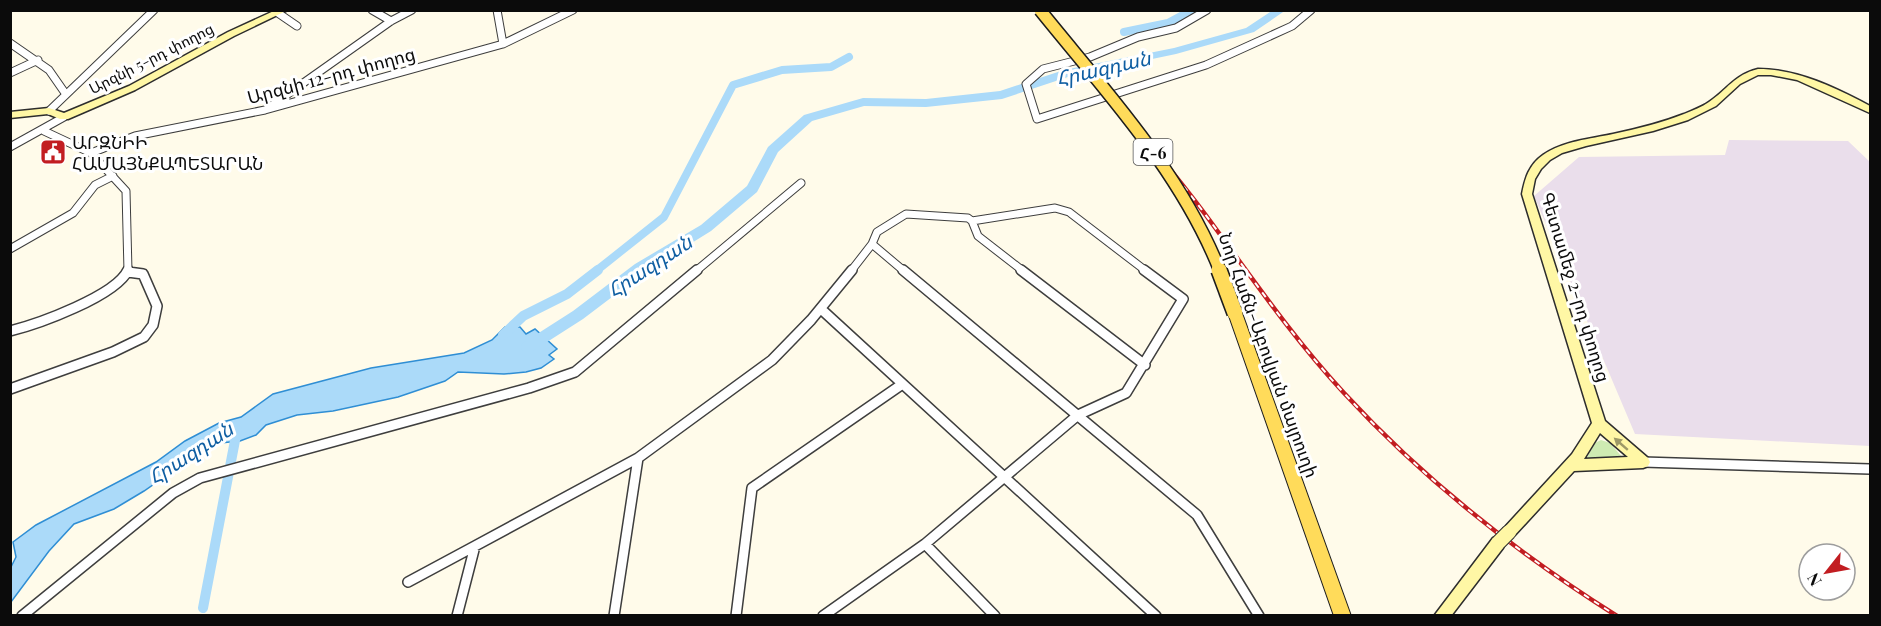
<svg xmlns="http://www.w3.org/2000/svg" width="1881" height="626" viewBox="0 0 1881 626" font-family="'Playfair Display','Noto Sans Armenian',serif">
<style>
.industrial{fill:#eadeeb}
.green{fill:#ceebb2}
.water{fill:#abdaf9;stroke:#2f8ed4;stroke-width:1.5}
.lines{fill:none;stroke-linecap:round;stroke-linejoin:round}
.canal-far1{stroke:#abdaf9;stroke-width:8}
.canal{stroke:#abdaf9;stroke-width:10}
.river{fill:#abdaf9;fill-rule:evenodd}
.street-far1-casing{stroke:#3e3e3e;stroke-width:9}
.street-casing{stroke:#3e3e3e;stroke-width:12}
.secondary-casing{stroke:#2d2d2d;stroke-width:3}
.primary-casing{stroke:#1c1c1c;stroke-width:2}
.street-far1{stroke:#fff;stroke-width:7}
.street{stroke:#fff;stroke-width:9}
.secondary{fill:#fff7a5;fill-rule:evenodd}
.primary{fill:#ffdb5a;fill-rule:evenodd}
.rail-casing{stroke:#c21d21;stroke-width:4.5}
.rail{stroke:#fff;stroke-width:2;stroke-dasharray:6;stroke-linecap:butt}
.secondary-bridge-casing{stroke:#2d2d2d;stroke-width:16;stroke-linecap:butt}
.primary-bridge-far1-casing{stroke:#1c1c1c;stroke-width:14;stroke-linecap:butt}
.primary-bridge-casing{stroke:#1c1c1c;stroke-width:18;stroke-linecap:butt}
.secondary-bridge{stroke:#fff7a5;stroke-width:14}
.primary-bridge-far1{stroke:#ffdb5a;stroke-width:11}
.primary-bridge{stroke:#ffdb5a;stroke-width:15}
.oneway{fill:#9d9967}
.labels{text-anchor:middle;dominant-baseline:central;stroke-width:6;stroke-linejoin:round;paint-order:stroke}
.far-street-label{font-size:15px;fill:#0b0b0b;stroke:#fff}
.shield{fill:#fff;stroke:#545454;stroke-width:1.5}
.shield-label{font-size:16px;font-weight:bold;fill:#0b0b0b}
.street-label{font-size:18px;fill:#0b0b0b;stroke:#fff}
.poi-label{font-size:18px;fill:#0b0b0b;stroke:#fff;text-anchor:start}
.water-label{font-size:20px;font-style:italic;fill:#0f5ea2;stroke:#fff}
</style>
<rect width="100%" height="100%" fill="#fffbea"/>
<!-- industrial -->
<path class="industrial" d="M 1729,140 L 1848,141 L 1870,162 L 1870,446 L 1635,434 L 1534,196 L 1579,157 L 1725,155 Z"/>
<!-- green -->
<path class="green" d="M 1601,440 L 1610,443 L 1622,457 L 1585,461 L 1595,443 Z"/>
<!-- water -->
<path class="water" d="M 505,327 L 520,327 L 526,334 L 535,329 L 557,349 L 549,355 L 554,359 L 541,368 L 526,372 L 504,374 L 458,372 L 445,381 L 398,397 L 333,411 L 297,415 L 266,425 L 256,435 L 240,441 L 210,444 L 186,455 L 167,475 L 144,491 L 114,509 L 74,524 L 49,551 L 11,602 L 11,567 L 16,557 L 13,542 L 36,525 L 156,462 L 185,441 L 219,423 L 241,417 L 273,394 L 371,368 L 464,353 L 492,340 Z"/>
<g class="lines">
<!-- canal-far1 -->
<path class="canal-far1" d="M 1124,32 L 1168,23 L 1192,10
M 596,271 L 664,217 L 733,85 L 782,70 L 831,67 L 849,57"/>
<!-- canal -->
<path class="canal" d="M 503,335 L 523,316 L 567,294 L 598,270
M 203,608 L 237,430"/>
<!-- river -->
<path class="river" d="M 1273,10 L 1286,10 L 1254,32 L 1176,54 L 1071,76 L 1002,99 L 926,107 L 864,106 L 812,121 L 778,152 L 757,192 L 711,231 L 645,272 L 583,319 L 533,351 L 523,351 L 520,347 L 523,343 L 573,311 L 635,264 L 701,225 L 747,186 L 768,147 L 804,115 L 863,98 L 926,99 L 1000,91 L 1064,70 L 1174,48 L 1246,28 Z
M 211,432 L 217,434 L 219,439 L 217,444 L 170,477 L 164,479 L 158,477 L 155,472 L 158,467 Z"/>
<defs>
<path id="street-far1" d="M 372,10 L 391,21
M 497,10 L 503,44
M 1207,10 L 1176,28 L 1138,37 L 1090,57 L 1043,69 L 1026,84 L 1037,119 L 1206,65 L 1292,26 L 1311,10
M 278,13 L 297,26
M 10,43 L 49,70 L 65,93
M 10,73 L 38,60
M 268,108 L 391,21 L 412,10
M 49,111 L 154,10
M 44,131 L 91,153 L 126,191 L 128,271
M 10,147 L 64,117
M 91,153 L 135,136 L 265,110 L 503,44 L 573,10
M 972,221 L 978,236 L 1023,271
M 872,244 L 877,232 L 906,214 L 968,218 L 972,221 L 1055,208 L 1069,212 L 1146,271
M 10,249 L 73,213 L 95,185 L 113,176
M 696,271 L 801,183
M 851,271 L 872,244 L 904,271"/>
<path id="street" d="M 903,270 L 1197,515 L 1259,616
M 1021,270 L 1145,365
M 821,309 L 1156,616
M 10,331 C 38,324 116,296 128,270
M 10,389 L 113,352 L 144,337 L 153,325 L 157,306 L 143,274 L 128,272
M 1643,462 L 1870,469
M 925,544 L 995,616
M 408,582 L 475,546
M 22,616 L 173,493 L 200,478 L 529,388 L 575,372 L 697,270
M 457,616 L 475,546 L 638,458
M 614,616 L 638,458 L 772,360 L 811,320 L 852,270
M 736,616 L 752,488 L 901,385
M 823,616 L 925,544 L 1078,415 L 1126,393 L 1183,299 L 1144,270"/>
<path id="secondary" d="M 276,10 L 288,10 L 234,36 L 135,90 L 68,119 L 60,119 L 48,114 L 10,118 L 10,112 L 49,108 L 64,113 L 129,86 L 228,32 Z
M 1758,69 C 1798,69 1836,88 1870,106 L 1870,113 L 1797,80 L 1771,75 L 1758,75 L 1740,84 L 1716,106 L 1688,120 L 1653,131 L 1586,146 L 1562,153 L 1550,160 L 1541,169 L 1535,179 L 1532,194 L 1605,421 L 1648,458 L 1650,462 L 1648,466 L 1643,468 L 1574,471 L 1514,536 L 1509,538 L 1504,536 L 1502,532 L 1504,528 L 1572,454 L 1592,423 L 1522,194 C 1525,178 1529,165 1543,155 C 1563,141 1590,139 1613,134 C 1637,129 1661,123 1684,114 C 1693,110 1702,107 1709,102 C 1728,89 1734,75 1758,69 ZM 1600,433 L 1628,457 L 1584,459 Z
M 1498,537 L 1503,538 L 1505,543 L 1503,548 L 1451,616 L 1434,616 L 1493,538 Z"/>
<path id="primary" d="M 1235,308 L 1242,313 L 1351,616 L 1334,616 L 1228,313 Z"/>
</defs>
<!-- street-far1 casing -->
<use href="#street-far1" class="street-far1-casing"/>
<!-- street casing -->
<use href="#street" class="street-casing"/>
<!-- secondary casing -->
<use href="#secondary" class="secondary-casing"/>
<!-- primary casing -->
<use href="#primary" class="primary-casing"/>
<!-- street-far1 -->
<use href="#street-far1" class="street-far1"/>
<!-- street -->
<use href="#street" class="street"/>
<!-- secondary -->
<use href="#secondary" class="secondary"/>
<!-- primary -->
<use href="#primary" class="primary"/>
<defs>
<path id="rail" d="M 1039,10 C 1094,78 1152,144 1205,214 C 1250,275 1292,337 1344,393 C 1424,480 1517,553 1617,616"/>
</defs>
<!-- rail casing -->
<use href="#rail" class="rail-casing"/>
<!-- rail -->
<use href="#rail" class="rail"/>
<defs>
<path id="secondary-bridge" d="M 1498,543 L 1509,532"/>
<path id="primary-bridge-far1" d="M 1040,10 C 1106,92 1181,172 1220,271"/>
<path id="primary-bridge" d="M 1219,270 L 1235,313"/>
</defs>
<!-- secondary-bridge casing -->
<use href="#secondary-bridge" class="secondary-bridge-casing"/>
<!-- primary-bridge-far1 casing -->
<use href="#primary-bridge-far1" class="primary-bridge-far1-casing"/>
<!-- primary-bridge casing -->
<use href="#primary-bridge" class="primary-bridge-casing"/>
<!-- secondary-bridge -->
<use href="#secondary-bridge" class="secondary-bridge"/>
<!-- primary-bridge-far1 -->
<use href="#primary-bridge-far1" class="primary-bridge-far1"/>
<!-- primary-bridge -->
<use href="#primary-bridge" class="primary-bridge"/>
</g>
<!-- one-way arrows -->
<defs><path id="oneway-solid" d="M-6-.8H1V-3.2L6.5 0L1 3.2V.8H-6Z" transform="scale(1.5)"/></defs>
<use class="oneway" href="#oneway-solid" transform="translate(1621 444) rotate(-139)"/>
<!-- icons -->
<defs>
<symbol id="civic-square" viewBox="-11 -11 22 22"><rect x="-9" y="-9" width="18" height="18" rx="4" fill="#c21d21" stroke="#fff"/><path d="M-.6-6.5H3V-4.5H.6V-3L4-1V1h2V6H-6V1h2V-1L-.6-3ZM-1.2 2.5V6h2.4V2.5Z" fill="#fff"/></symbol>
</defs>
<g fill-rule="evenodd">
<use href="#civic-square" x="38" y="137" width="30" height="30"/>
</g>
<g class="labels">
<!-- far-street labels -->
<g class="far-street-label">
<text transform="translate(151 58) rotate(-27)">Արզնի 5-րդ փողոց</text>
</g>
<!-- shield labels -->
<rect class="shield" x="1133.5" y="139" width="39" height="26" rx="4.5"/>
<g class="shield-label">
<text x="1153" y="152">Հ-6</text>
</g>
<!-- street labels -->
<g class="street-label">
<text transform="translate(331 75) rotate(-15)">Արզնի 12-րդ փողոց</text>
<text transform="translate(1576 287) rotate(73)">Գետամեջ 2-րդ փողոց</text>
<text transform="translate(1269 355) rotate(70)">Նոր Հաճն-Աբովյան մայրուղի</text>
</g>
<!-- poi labels -->
<g class="poi-label">
<text x="72" y="142">ԱՐԶՆԻԻ<tspan x="72" dy="21">ՀԱՄԱՅՆՔԱՊԵՏԱՐԱՆ</tspan></text>
</g>
<!-- water labels -->
<g class="water-label">
<text transform="translate(1103 67) rotate(-13)">Հրազդան</text>
<text transform="translate(649 265) rotate(-33)">Հրազդան</text>
<text transform="translate(190 452) rotate(-33)">Հրազդան</text>
</g>
</g>
<!-- border -->
<rect width="1881" height="626" fill="none" stroke="#0b0b0b" stroke-width="24"/>
<!-- north arrow -->
<g transform="translate(1827 572) rotate(239)"><circle r="28" fill="#ffffff" stroke="#9d9d9d" stroke-width="1.5"/>
<path d="M0-4.5L10 22L0 15L-10 22Z" fill="#c21d21"/>
<text y="-9" font-size="16" font-weight="bold" text-anchor="middle" fill="#0b0b0b">N</text>
</g>
</svg>
